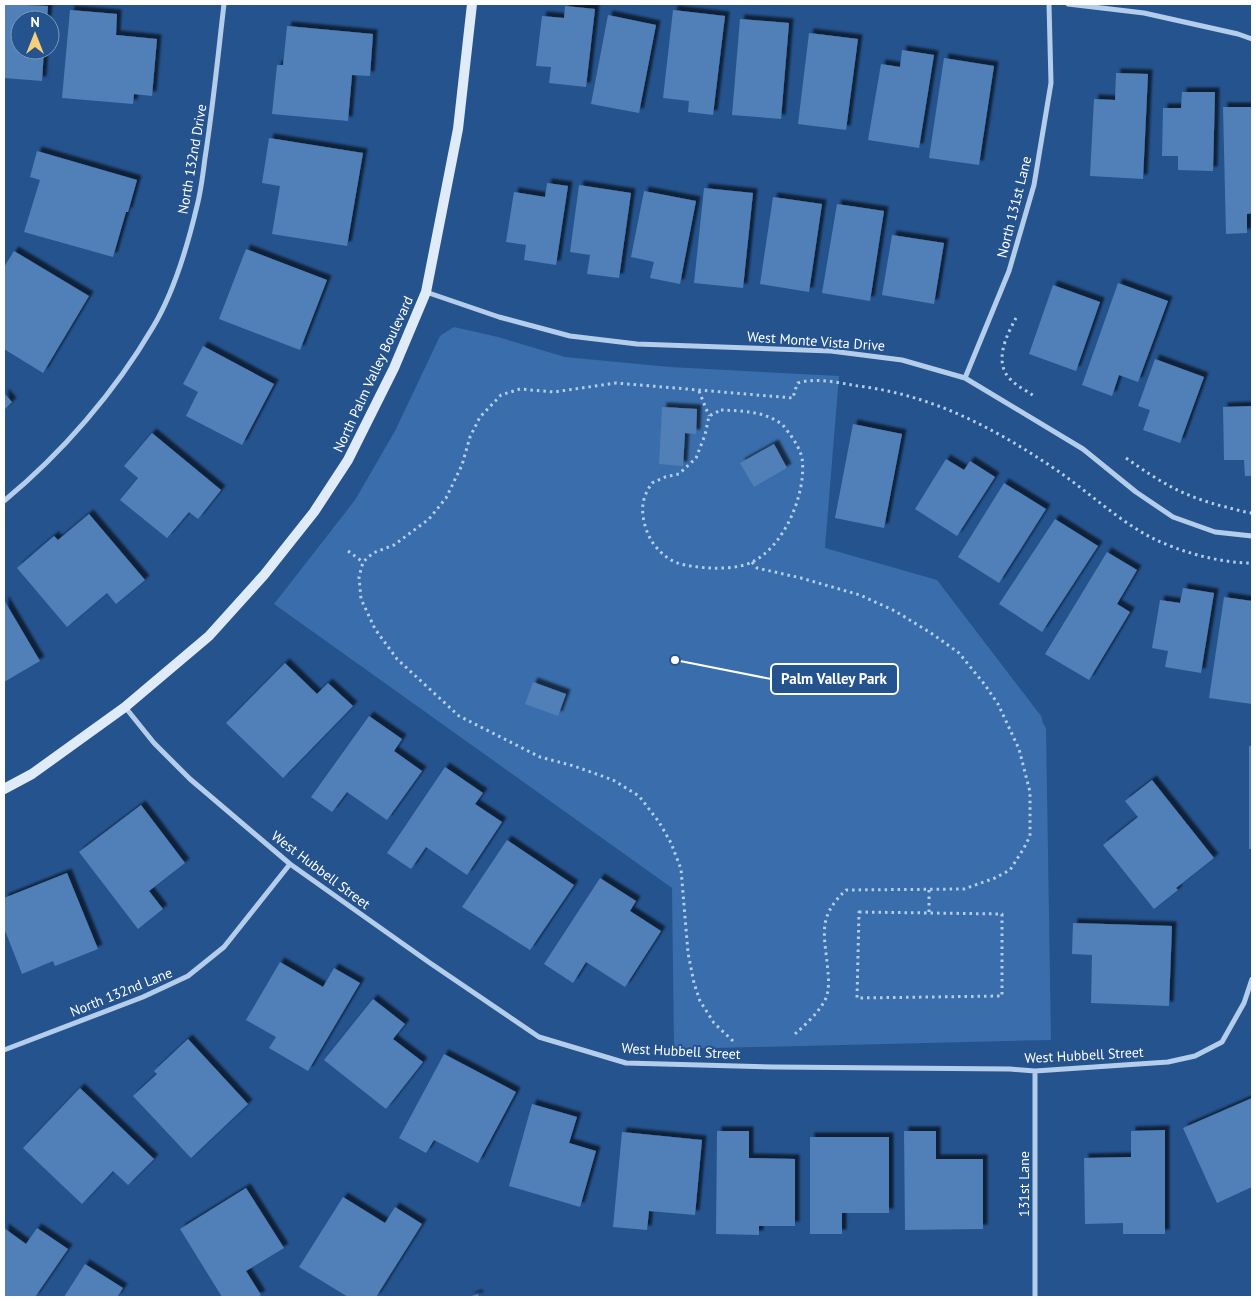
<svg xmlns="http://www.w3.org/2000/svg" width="1256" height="1301" viewBox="0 0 1256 1301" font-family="'PT Sans',sans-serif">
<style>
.green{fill:#396dab}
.building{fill:#517fb7;filter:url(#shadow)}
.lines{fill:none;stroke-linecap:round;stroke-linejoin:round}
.path{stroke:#b4cdeb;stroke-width:3;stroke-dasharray:2.5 4;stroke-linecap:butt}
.street{stroke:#b4cdeb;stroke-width:5}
.secondary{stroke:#e0ebf9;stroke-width:10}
.labels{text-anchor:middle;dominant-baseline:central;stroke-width:4;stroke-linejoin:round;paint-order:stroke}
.street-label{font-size:14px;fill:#fff;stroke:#25538e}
.leader{fill:none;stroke:#fff;stroke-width:2}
.callout-dot{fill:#fff;stroke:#25538e;stroke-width:2}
.callout{fill:#25538e;stroke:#fff;stroke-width:2}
.callout-label{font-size:15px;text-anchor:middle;font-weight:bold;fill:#fff}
</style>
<defs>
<filter id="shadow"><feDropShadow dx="4.5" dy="-4.5" stdDeviation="1" flood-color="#0009"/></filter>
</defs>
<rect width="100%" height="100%" fill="#25538e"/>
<!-- green -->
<path class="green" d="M 454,327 L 498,337 L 565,357 L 670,367 L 839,376 L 825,548 L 937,580 L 1041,716 L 1043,723 L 1046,728 L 1051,1040 L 674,1049 L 672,888 L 274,604 L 355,500 L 395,431 L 440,336 Z"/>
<!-- building -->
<path class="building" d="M 4,4 L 48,6 L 47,20 L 20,20 L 20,50 L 44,50 L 42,81 L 4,78 Z
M 565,6 L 595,9 L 586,87 L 549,83 L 551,67 L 536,66 L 542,16 L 564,18 Z
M 70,10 L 117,14 L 116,35 L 157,39 L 152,96 L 134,94 L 133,104 L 62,98 Z
M 673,10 L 725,16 L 713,115 L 688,112 L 689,101 L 663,98 Z
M 608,15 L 656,25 L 639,113 L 591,104 Z
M 740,19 L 789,23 L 781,119 L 732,115 Z
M 287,26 L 373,34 L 370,76 L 352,75 L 348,121 L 272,114 L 277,65 L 283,65 Z
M 809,33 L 858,39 L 846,130 L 798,124 Z
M 902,50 L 934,55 L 919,148 L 868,140 L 881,64 L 900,67 Z
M 944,58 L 994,66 L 979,165 L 929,158 Z
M 1116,73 L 1148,74 L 1143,179 L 1090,176 L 1094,99 L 1115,100 Z
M 1182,92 L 1215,92 L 1213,171 L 1178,170 L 1178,156 L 1162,156 L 1163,108 L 1181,108 Z
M 1223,107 L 1252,107 L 1252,213 L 1247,214 L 1247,233 L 1226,234 Z
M 269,138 L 363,153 L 347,246 L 272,234 L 280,186 L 262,183 Z
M 37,151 L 137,180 L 128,212 L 126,212 L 113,257 L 24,232 L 40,180 L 30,177 Z
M 547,183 L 568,186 L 556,265 L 524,260 L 526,245 L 506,242 L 514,192 L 545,197 Z
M 579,185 L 631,193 L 619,278 L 587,274 L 590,255 L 570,252 Z
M 704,188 L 753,193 L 743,288 L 694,283 Z
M 644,191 L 696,201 L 680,284 L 650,278 L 654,262 L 631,257 Z
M 773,197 L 822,204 L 809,292 L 760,284 Z
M 837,204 L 884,211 L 870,301 L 822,293 Z
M 892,235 L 944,243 L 934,304 L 882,295 Z
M 246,249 L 327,280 L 300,350 L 219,319 Z
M 14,251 L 89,296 L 43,373 L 4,349 L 4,267 Z
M 1118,283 L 1168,301 L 1138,382 L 1119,375 L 1112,396 L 1082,385 Z
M 1053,285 L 1100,302 L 1076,371 L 1029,354 Z
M 203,346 L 274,384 L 242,445 L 186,416 L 198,392 L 183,384 Z
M 1155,359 L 1204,377 L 1180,443 L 1143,430 L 1150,410 L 1138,406 Z
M 4,393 L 12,402 L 4,410 Z
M 1252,406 L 1252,476 L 1245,476 L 1244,460 L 1224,460 L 1223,407 Z
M 662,407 L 697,409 L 696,434 L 685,433 L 683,466 L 659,464 Z
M 853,424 L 902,434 L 884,528 L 835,518 Z
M 152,433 L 221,490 L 198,519 L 189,512 L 167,538 L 120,500 L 138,478 L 124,466 Z
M 774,444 L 787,468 L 754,487 L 740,463 Z
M 946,459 L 964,470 L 970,461 L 995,477 L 957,536 L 915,509 Z
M 1004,483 L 1046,509 L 999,583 L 958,557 Z
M 89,514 L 145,580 L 116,604 L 107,593 L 67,627 L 17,568 L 54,536 L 58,540 Z
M 1055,519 L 1098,546 L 1042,632 L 999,604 Z
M 1107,552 L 1137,570 L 1117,604 L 1130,612 L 1089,680 L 1045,654 Z
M 1183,588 L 1214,593 L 1201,673 L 1165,667 L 1168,651 L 1152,648 L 1160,600 L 1180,603 Z
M 1224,597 L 1252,601 L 1252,704 L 1209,698 Z
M 4,600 L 40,661 L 4,682 Z
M 285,663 L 317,694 L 328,683 L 353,706 L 283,778 L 226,723 Z
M 533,682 L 566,694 L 558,716 L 525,704 Z
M 369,716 L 402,739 L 394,751 L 422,771 L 387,820 L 347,792 L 332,812 L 311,797 Z
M 1249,746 L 1252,746 L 1252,849 L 1249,849 Z
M 445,767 L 483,793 L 475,804 L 502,822 L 467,875 L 426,847 L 411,869 L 387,853 Z
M 1152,780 L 1214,858 L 1176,888 L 1178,890 L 1154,909 L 1103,845 L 1138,817 L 1125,801 Z
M 141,805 L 185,863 L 149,891 L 163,909 L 138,929 L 79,852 Z
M 507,840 L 574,885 L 530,950 L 462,907 Z
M 67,873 L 98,949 L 55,966 L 53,961 L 22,974 L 4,928 L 4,898 Z
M 600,878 L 636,901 L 630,911 L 661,931 L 625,987 L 586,962 L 573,983 L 544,964 Z
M 1073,923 L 1172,926 L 1169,1006 L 1091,1003 L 1092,955 L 1072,954 Z
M 280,962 L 323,987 L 334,968 L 360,983 L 308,1071 L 269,1048 L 276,1037 L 246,1020 Z
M 373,999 L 405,1024 L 393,1039 L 423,1062 L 386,1109 L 324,1060 Z
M 188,1039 L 248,1104 L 191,1158 L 133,1096 L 157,1074 L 154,1071 Z
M 444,1054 L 516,1092 L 478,1163 L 434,1140 L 426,1153 L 399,1138 Z
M 80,1088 L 154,1159 L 128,1185 L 113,1171 L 82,1204 L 23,1148 Z
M 1252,1098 L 1252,1187 L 1217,1203 L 1183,1128 Z
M 532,1104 L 577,1117 L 569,1143 L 596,1151 L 580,1207 L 509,1186 Z
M 1165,1130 L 1165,1234 L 1123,1234 L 1123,1223 L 1085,1224 L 1084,1158 L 1131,1157 L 1131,1131 Z
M 717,1131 L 749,1131 L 749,1158 L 795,1159 L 795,1226 L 759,1226 L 759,1235 L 716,1234 Z
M 904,1131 L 936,1131 L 936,1159 L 983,1159 L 983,1229 L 905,1230 Z
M 622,1132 L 702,1140 L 695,1215 L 649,1211 L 647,1230 L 613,1227 Z
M 810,1137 L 889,1137 L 889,1213 L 842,1213 L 842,1234 L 810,1234 Z
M 246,1188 L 284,1248 L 246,1271 L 261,1295 L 257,1297 L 222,1297 L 180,1229 Z
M 343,1197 L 385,1223 L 395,1207 L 422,1224 L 376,1297 L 348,1297 L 299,1267 Z
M 4,1228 L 26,1244 L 37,1228 L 68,1249 L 35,1297 L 4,1297 Z
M 85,1264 L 123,1288 L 117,1297 L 64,1297 Z
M 478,1294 L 479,1297 L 468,1297 Z"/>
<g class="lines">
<!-- path -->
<path class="path" d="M 1016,318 C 1006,336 993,363 1011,380 C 1017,386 1027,391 1034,396
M 699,391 L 709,416
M 721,410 C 742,411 765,411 783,425 C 785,428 788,432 790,434 C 795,442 800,449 802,458 C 807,493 784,547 752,562 C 739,569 713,569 699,567 C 679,565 669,562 656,547 C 647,537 641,517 643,504 C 644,496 648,489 652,483 L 665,477 L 679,474 L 696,458 L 705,435 L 709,416 Z
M 1126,458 C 1160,482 1184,497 1226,507 C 1234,509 1243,512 1252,513
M 348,551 L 363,562
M 752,562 L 757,568 L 801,578 L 860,595 L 895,611 L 931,633 L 959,653 L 985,685 L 998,704 L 1019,749 L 1030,792 L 1030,836 L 1024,848 L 1010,870 L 995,878 L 964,889 L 846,890 C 816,918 825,935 828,972 C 829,982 829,994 824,1002 C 817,1014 805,1025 795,1034
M 929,890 L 929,913
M 859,912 L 1002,914 L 1002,996 L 857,998 Z
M 733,1041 L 714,1023 L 700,1001 L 694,983 L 688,953 L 681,869 L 671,843 L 659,822 L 639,796 L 613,780 L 574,766 L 540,757 L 459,716 L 397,659 L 375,629 L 361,599 L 359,577 L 363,562 L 373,553 L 394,545 L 429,519 L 446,498 L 462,465 L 470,437 L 480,417 L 501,395 L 520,389 L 554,392 L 616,383 L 793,398 L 795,390 L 798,383 C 817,377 839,383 858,386 C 933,395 996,429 1058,471 C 1088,492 1117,519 1150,537 C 1180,552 1219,563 1252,563"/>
<!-- street -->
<path class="street" d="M 1068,4 L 1144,13 L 1238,34 L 1252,39
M 426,292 L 499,317 L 570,336 L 637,344 L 831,351 L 902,360 L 965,378 L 1083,449 L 1136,492 L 1173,517 L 1215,532 L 1252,536
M 965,378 L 1009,271 L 1034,185 L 1051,83 L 1049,4
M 4,501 C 62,453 115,392 153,327 C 173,294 188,244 197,206 C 201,191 203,174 205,158 C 213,107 218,55 224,4
M 125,707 L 154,743 L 190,779 L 290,864 L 430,963 L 539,1037 L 626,1063 L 774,1067 L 1010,1069 L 1035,1071 L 1168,1062 L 1195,1056 L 1222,1042 L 1244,1003 L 1252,979
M 4,1050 L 143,997 L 188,976 L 224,947 L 290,864
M 1035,1071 L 1035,1297"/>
<!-- secondary -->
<path class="secondary" d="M 4,789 L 32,774 L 125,707 L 209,636 L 264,575 L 314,512 L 348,460 L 394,368 L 426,292 L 458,129 L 472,4"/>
</g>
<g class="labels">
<!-- street labels -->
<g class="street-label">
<text transform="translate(192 159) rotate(-80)">North 132nd Drive</text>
<text transform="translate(1014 207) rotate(-76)">North 131st Lane</text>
<text transform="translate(816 341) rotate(4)">West Monte Vista Drive</text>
<text transform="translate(373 374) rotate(-65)">North Palm Valley Boulevard</text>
<text transform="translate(321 870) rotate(37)">West Hubbell Street</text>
<text transform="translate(121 992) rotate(-22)">North 132nd Lane</text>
<text transform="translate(681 1051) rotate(3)">West Hubbell Street</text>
<text transform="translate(1084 1055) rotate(-3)">West Hubbell Street</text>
<text transform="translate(1024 1184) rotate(-90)">131st Lane</text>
</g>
</g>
<!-- callouts -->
<path class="leader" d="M675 660L771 679"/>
<circle class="callout-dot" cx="675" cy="660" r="5"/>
<rect class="callout" x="771" y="664" width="127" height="30" rx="5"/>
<g class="callout-label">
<text x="834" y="684">Palm Valley Park</text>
</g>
<!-- border -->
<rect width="1256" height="1301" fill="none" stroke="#ffffff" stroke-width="10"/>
<!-- north arrow -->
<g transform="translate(35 35)"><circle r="24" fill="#25538e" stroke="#7c98bb"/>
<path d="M0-4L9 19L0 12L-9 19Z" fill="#f5d078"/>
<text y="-8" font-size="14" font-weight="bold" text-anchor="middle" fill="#ffffff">N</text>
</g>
</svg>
